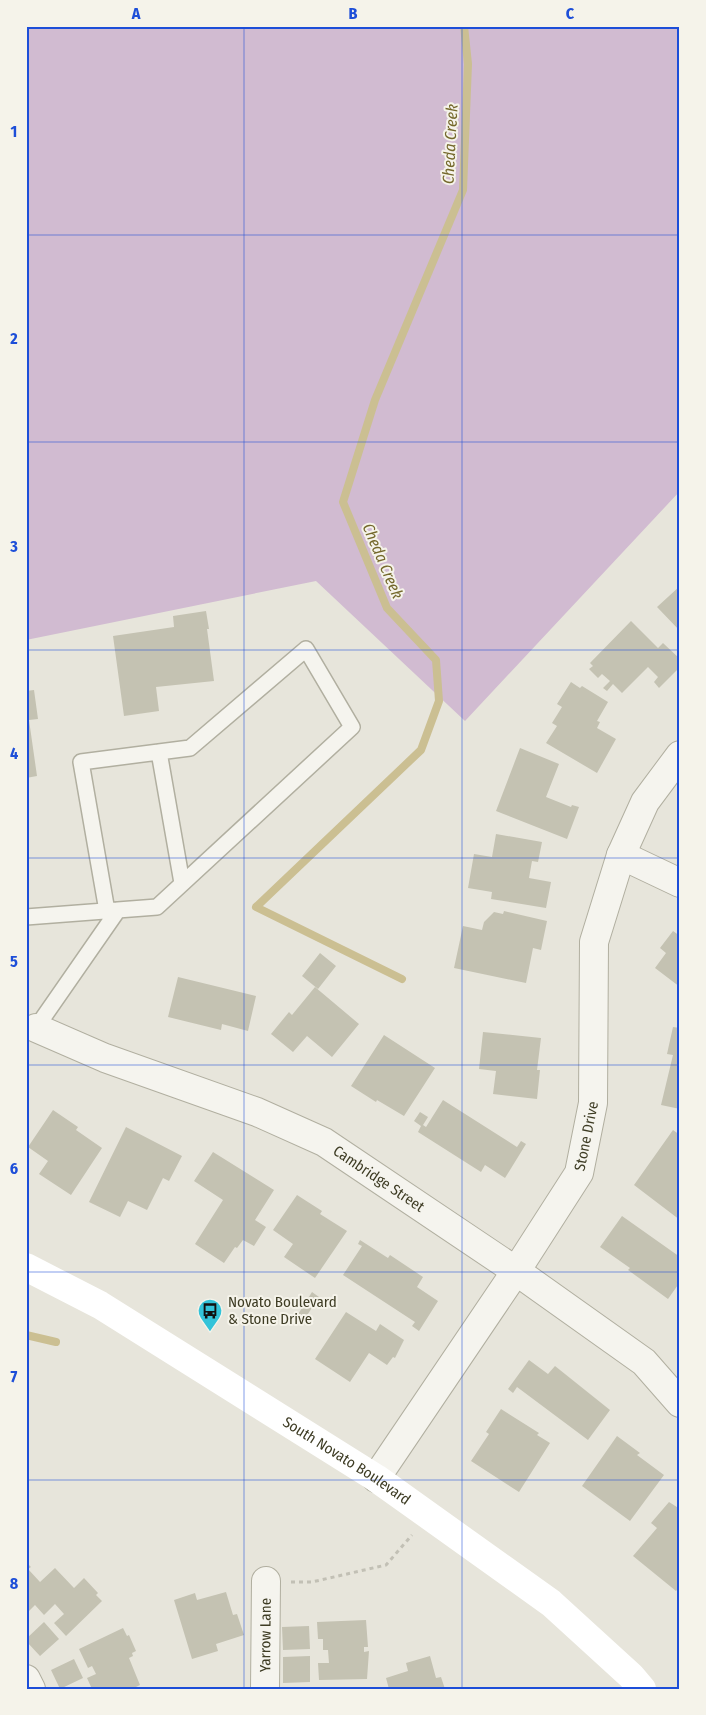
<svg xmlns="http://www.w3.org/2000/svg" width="706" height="1715" viewBox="0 0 706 1715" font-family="'Fira Sans Condensed',sans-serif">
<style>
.green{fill:#d1bbd1}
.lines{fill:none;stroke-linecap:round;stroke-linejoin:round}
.stream{stroke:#cbbf92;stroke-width:8}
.building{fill:#c4c2b2}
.service-casing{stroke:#b1afa0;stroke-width:18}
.minor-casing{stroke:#b1afa0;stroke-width:30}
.path{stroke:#c2c0b5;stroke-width:3;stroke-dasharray:4 4;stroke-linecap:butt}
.service{stroke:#f5f4ee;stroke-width:15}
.minor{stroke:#f5f4ee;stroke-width:28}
.secondary{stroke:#fff;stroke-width:28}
.grid{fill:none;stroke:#1d4ed8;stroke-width:1;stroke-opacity:0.55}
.labels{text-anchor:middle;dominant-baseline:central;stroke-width:4;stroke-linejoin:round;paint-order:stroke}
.street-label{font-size:15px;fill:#3e3c24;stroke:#f5f3ea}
.poi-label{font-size:15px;fill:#3e3c24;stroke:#f5f3ea;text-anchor:start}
.water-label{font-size:16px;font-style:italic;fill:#74682b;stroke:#f5f3ea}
.neatline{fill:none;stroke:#1d4ed8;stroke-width:2}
.grid-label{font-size:16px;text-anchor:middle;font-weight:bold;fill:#1d4ed8}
</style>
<rect width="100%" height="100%" fill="#e7e5db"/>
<!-- green -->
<path class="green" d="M 26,26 L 680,26 L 680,491 L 465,721 L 316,581 L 26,640 Z"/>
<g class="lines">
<!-- stream -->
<path class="stream" d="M 402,979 L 256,907 L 421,750 L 439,701 L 436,660 L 387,608 L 343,502 L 375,400 L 463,190 L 468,64 L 464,26
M 26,1335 L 56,1342"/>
</g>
<!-- building -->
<path class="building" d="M 680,586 L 680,631 L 657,607 Z
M 206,611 L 209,629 L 207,629 L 214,681 L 156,687 L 159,711 L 124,716 L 113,636 L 174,627 L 173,616 Z
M 631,621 L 658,648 L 663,643 L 680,659 L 680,667 L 659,688 L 654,682 L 658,677 L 648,667 L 622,693 L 613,684 L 607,691 L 603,688 L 610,681 L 602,674 L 598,678 L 589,669 L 593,666 L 590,663 Z
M 571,682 L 580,688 L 582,686 L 608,702 L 597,721 L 600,722 L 597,728 L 616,739 L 597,773 L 546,743 L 557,726 L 552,723 L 562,707 L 557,704 Z
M 34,690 L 38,719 L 29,720 L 37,776 L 26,778 L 26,691 Z
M 520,748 L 559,764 L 546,797 L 571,807 L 572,805 L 579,807 L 567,839 L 496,811 Z
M 496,834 L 542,842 L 538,862 L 532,861 L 529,878 L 551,882 L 546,908 L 491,899 L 492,892 L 468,888 L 474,854 L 492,857 Z
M 504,911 L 547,921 L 541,950 L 533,948 L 526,983 L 454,968 L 463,926 L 482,930 L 484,922 L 494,912 L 503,914 Z
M 673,931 L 680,936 L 680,987 L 655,968 L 666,953 L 660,948 Z
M 320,953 L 336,966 L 318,989 L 302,976 Z
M 178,977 L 256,996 L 248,1031 L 222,1024 L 221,1030 L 168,1017 Z
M 315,987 L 359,1024 L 332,1057 L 307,1036 L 293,1052 L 271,1034 L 289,1012 L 292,1015 Z
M 673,1027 L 680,1028 L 680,1109 L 661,1105 L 673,1055 L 667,1054 Z
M 483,1032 L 541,1038 L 537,1070 L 540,1070 L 537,1099 L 493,1094 L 496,1071 L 479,1069 Z
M 384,1035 L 435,1068 L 404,1116 L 377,1100 L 376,1102 L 351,1086 Z
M 443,1100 L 517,1147 L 521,1141 L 526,1144 L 505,1178 L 485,1165 L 481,1172 L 418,1132 L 421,1126 L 414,1121 L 420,1112 L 428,1117 L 423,1125 L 426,1127 Z
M 53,1110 L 78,1127 L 76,1130 L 102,1148 L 71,1195 L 39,1174 L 48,1161 L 28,1147 Z
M 126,1127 L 182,1156 L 169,1181 L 163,1178 L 147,1210 L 128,1201 L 120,1217 L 89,1202 Z
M 673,1130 L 680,1135 L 680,1220 L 634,1185 Z
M 213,1152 L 274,1190 L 255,1220 L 266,1227 L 254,1246 L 243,1240 L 237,1248 L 235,1247 L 224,1263 L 195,1244 L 223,1200 L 194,1181 Z
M 297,1195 L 322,1211 L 320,1214 L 347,1231 L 315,1278 L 284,1257 L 293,1244 L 273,1230 Z
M 622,1216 L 680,1257 L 680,1282 L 668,1299 L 628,1270 L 630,1268 L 600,1247 Z
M 360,1240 L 388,1258 L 390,1255 L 423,1277 L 417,1287 L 438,1301 L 419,1331 L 412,1326 L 415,1322 L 343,1275 L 362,1246 L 358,1244 Z
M 312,1292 L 319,1297 L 302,1323 L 295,1319 Z
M 346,1312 L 376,1331 L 380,1324 L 404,1340 L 395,1358 L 393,1357 L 387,1365 L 369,1353 L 350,1382 L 315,1359 Z
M 529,1360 L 548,1374 L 555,1366 L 610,1410 L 588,1440 L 517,1387 L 513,1393 L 508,1389 Z
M 501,1409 L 539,1433 L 537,1435 L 550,1443 L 519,1492 L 471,1461 L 489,1434 L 486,1432 Z
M 617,1436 L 640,1453 L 637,1455 L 664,1475 L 630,1521 L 582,1486 Z
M 669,1502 L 680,1509 L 680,1586 L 676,1591 L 633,1556 L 657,1528 L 651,1523 Z
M 26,1562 L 31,1567 L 28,1569 L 40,1582 L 55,1568 L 74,1588 L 84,1578 L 98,1593 L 96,1595 L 102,1601 L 66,1636 L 54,1623 L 64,1614 L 55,1604 L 44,1615 L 35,1605 L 29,1611 L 26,1608 Z
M 226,1592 L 233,1615 L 237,1614 L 244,1635 L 216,1644 L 218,1651 L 192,1659 L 174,1600 L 195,1593 L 197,1600 Z
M 366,1620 L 368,1647 L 364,1647 L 364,1652 L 369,1651 L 367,1679 L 319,1680 L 318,1663 L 329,1663 L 328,1650 L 323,1650 L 323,1639 L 318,1639 L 317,1622 Z
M 44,1622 L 59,1639 L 40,1656 L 26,1641 L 26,1639 Z
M 309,1626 L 310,1649 L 283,1650 L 282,1627 Z
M 123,1628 L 127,1636 L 129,1635 L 136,1651 L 132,1653 L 133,1656 L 129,1658 L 140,1685 L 132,1689 L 92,1689 L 87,1678 L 96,1674 L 92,1666 L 88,1668 L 79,1649 Z
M 310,1656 L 310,1682 L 283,1683 L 283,1657 Z
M 430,1656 L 436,1678 L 441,1677 L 445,1689 L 389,1689 L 386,1678 L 408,1671 L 406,1663 Z
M 74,1659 L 83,1678 L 60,1689 L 51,1670 Z"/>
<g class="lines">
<defs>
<path id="service" d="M 159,752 L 182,883
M 26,917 L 157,907 L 352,727 L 306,649 L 190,748 L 81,762 L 107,911
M 36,1028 L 118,910"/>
<g id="minor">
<path d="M 621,855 L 680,883"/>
<path id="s1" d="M 36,1028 L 105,1058 L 257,1112 L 324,1142 L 516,1271 L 644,1362 L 680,1403"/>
<path id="s2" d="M 376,1478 L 516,1271 L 579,1173 L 593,1103 L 594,942 L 621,855 L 645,802 L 680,755"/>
<path d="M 26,1679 L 31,1689"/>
<path id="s3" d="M 265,1689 L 266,1581"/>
</g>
</defs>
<!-- service casing -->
<use href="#service" class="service-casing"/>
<!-- minor casing -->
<use href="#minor" class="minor-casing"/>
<!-- path -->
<path class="path" d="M 291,1582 L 312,1582 L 386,1565 L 412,1535"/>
<!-- service -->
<use href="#service" class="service"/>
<!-- minor -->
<use href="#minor" class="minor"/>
<!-- secondary -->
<path class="secondary" id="s4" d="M 26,1267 L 100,1305 L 376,1478 L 551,1603 L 631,1676 L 642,1689"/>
</g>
<!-- grid -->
<path class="grid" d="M 244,26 L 244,1689M 462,26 L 462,1689M 26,235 L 680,235M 26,442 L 680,442M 26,650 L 680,650M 26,858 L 680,858M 26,1065 L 680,1065M 26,1272 L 680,1272M 26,1480 L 680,1480"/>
<!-- icons -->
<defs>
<symbol id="bus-pin" viewBox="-11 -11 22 30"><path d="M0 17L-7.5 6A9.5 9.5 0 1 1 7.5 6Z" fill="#33c3d9" stroke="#f5f3ea"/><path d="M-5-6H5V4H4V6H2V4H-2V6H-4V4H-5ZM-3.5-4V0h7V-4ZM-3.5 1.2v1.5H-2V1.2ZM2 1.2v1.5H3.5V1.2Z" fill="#111"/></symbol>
</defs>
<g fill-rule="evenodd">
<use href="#bus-pin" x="196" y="1297" width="28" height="38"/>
</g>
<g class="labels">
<!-- street labels -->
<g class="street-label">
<text stroke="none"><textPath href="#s2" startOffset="404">Stone Drive</textPath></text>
<text stroke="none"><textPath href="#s1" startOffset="376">Cambridge Street</textPath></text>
<text stroke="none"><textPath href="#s4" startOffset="375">South Novato Boulevard</textPath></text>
<text stroke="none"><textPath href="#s3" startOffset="54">Yarrow Lane</textPath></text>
</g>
<!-- poi labels -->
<g class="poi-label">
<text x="228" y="1302">Novato Boulevard<tspan x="228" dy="17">&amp; Stone Drive</tspan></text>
</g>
<!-- water labels -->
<g class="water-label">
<text transform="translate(450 144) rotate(-87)">Cheda Creek</text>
<text transform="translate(383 561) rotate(67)">Cheda Creek</text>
</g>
</g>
<!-- border -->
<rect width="706" height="1715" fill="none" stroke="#f5f3ea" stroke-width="55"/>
<rect x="28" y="28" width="650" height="1660" class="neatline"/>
<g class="grid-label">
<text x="136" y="19">A</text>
<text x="353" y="19">B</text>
<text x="570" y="19">C</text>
<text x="14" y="137">1</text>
<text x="14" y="344">2</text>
<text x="14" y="552">3</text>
<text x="14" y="759">4</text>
<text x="14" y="967">5</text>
<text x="14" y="1174">6</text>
<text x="14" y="1382">7</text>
<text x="14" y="1589">8</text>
</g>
</svg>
